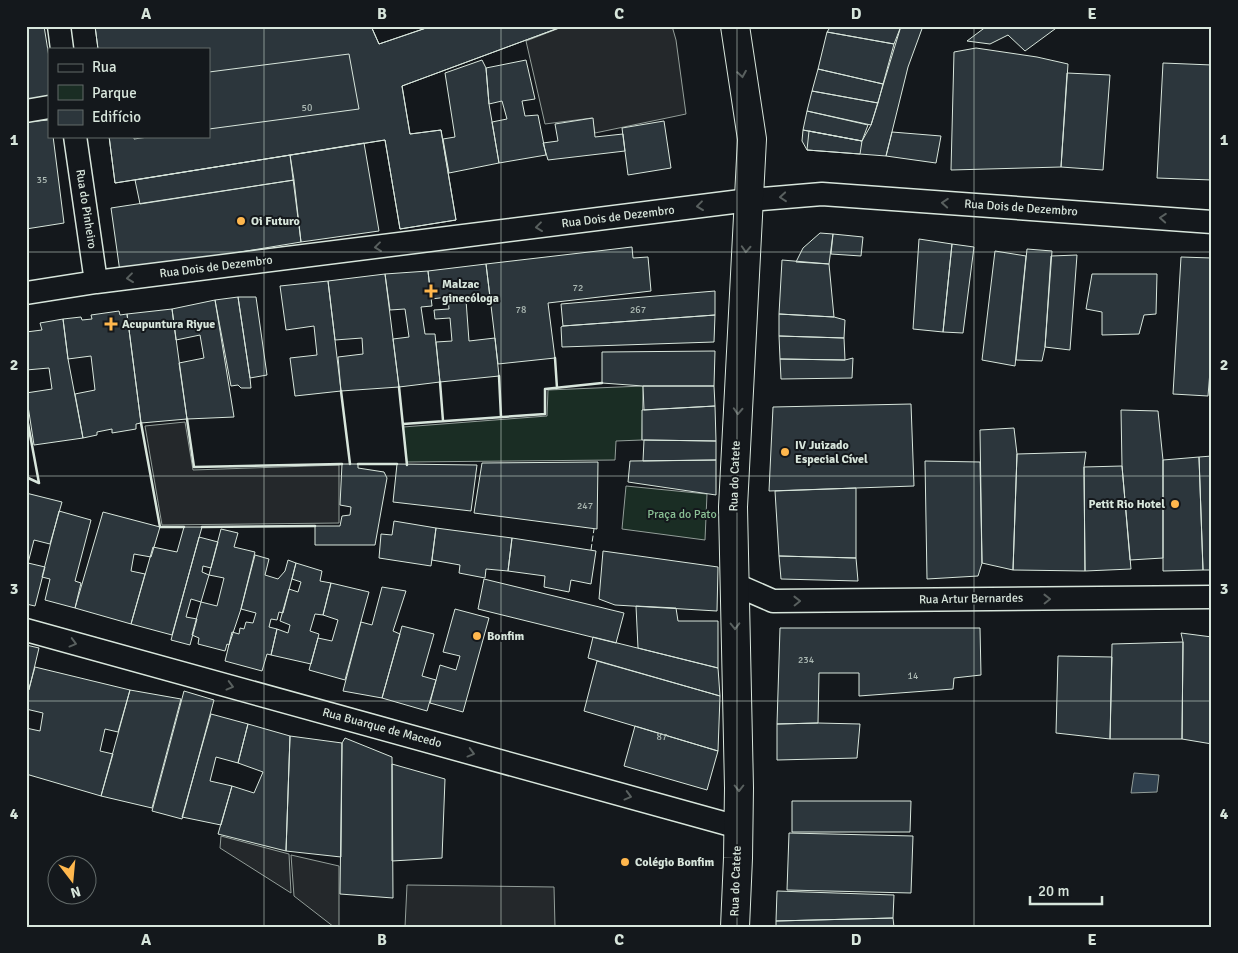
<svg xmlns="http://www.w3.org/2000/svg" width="1238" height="953" viewBox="0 0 1238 953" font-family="Signika,sans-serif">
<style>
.green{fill:#1a2d24;stroke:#939e99}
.parking{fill:#24282b;stroke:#939e99}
.water{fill:#2f3f4d;stroke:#939e99}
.building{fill:#2c363c;stroke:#d8e6dc}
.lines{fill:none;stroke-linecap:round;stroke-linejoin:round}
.street-casing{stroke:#d8e6dc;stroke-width:25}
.secondary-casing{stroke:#d8e6dc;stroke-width:30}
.street{stroke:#14181c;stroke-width:22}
.secondary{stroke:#14181c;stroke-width:28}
.fence{stroke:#d8e6dc;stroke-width:1;stroke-dasharray:6 2.5;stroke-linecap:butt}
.wall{stroke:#d8e6dc;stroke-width:2.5}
.oneway{stroke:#59605f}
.grid{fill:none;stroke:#d8e6dc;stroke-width:1;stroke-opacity:0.55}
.poi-dot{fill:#ffb74d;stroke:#14181c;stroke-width:2}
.labels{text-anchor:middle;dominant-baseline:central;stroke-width:4;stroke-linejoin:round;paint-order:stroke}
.number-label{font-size:10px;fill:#adbab4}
.street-label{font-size:12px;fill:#d8e6dc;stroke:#14181c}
.poi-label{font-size:12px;font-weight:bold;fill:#d8e6dc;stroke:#14181c;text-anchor:start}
.park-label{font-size:12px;fill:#8ac095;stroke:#14181c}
.neatline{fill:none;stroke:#d8e6dc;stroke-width:2}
.grid-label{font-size:16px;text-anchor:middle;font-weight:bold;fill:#d8e6dc}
</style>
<rect width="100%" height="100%" fill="#14181c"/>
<!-- green -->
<path class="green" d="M 643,386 L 642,440 L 616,441 L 615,460 L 407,462 L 403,427 L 547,416 L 548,390 Z
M 626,486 L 707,494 L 705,540 L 622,529 Z"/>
<!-- parking -->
<path class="parking" d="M 565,26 L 672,26 L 676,40 L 686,114 L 595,133 L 592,118 L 545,124 L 526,41 Z
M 185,422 L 193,470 L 339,465 L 339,523 L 162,525 L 145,426 Z
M 221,836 L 289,854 L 291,893 L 220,848 Z
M 291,855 L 339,866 L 339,927 L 334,927 L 294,896 Z
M 407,885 L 554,887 L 555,927 L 405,927 Z"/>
<!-- water -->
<path class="water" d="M 1134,773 L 1159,775 L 1157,792 L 1131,793 Z"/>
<!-- building -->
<path class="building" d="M 26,26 L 44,26 L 49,57 L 49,102 L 26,105 Z
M 95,26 L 371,26 L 379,44 L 432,26 L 564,26 L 402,86 L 410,134 L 441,130 L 456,220 L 400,229 L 385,140 L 115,183 L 109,136 L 134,136 L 134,139 L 155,136 L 209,136 L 209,129 L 359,109 L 349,54 L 209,72 L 209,49 L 98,49 Z
M 95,26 L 371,26 L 379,44 L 432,26 L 564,26 L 402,86 L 410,134 L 441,130 L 456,220 L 400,229 L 385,140 L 115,183 L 109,136 L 209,136 L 209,49 L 98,49 Z
M 831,26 L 901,26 L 894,44 L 827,32 Z
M 901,26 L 923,26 L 908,67 L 886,156 L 807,150 L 802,141 L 803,130 L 862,141 L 871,125 Z
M 987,26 L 1059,26 L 1025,51 L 1008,35 L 990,44 L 967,41 Z
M 827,32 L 894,44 L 883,84 L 818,69 Z
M 976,48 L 1037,57 L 1068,64 L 1061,167 L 951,170 L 954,52 Z
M 482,60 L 486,68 L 489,104 L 499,163 L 449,173 L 443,139 L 455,137 L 445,73 Z
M 526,60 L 535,99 L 522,101 L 525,116 L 538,115 L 546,155 L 499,163 L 492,122 L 507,119 L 502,101 L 489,104 L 486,68 Z
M 1163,63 L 1212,65 L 1212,180 L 1157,178 Z
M 818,69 L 883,84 L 878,103 L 812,91 Z
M 1067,73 L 1110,75 L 1103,170 L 1061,167 Z
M 812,91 L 878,103 L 871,125 L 807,111 Z
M 807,111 L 868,125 L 862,141 L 803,130 Z
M 593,118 L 595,137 L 623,134 L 625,151 L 548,160 L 543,143 L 558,141 L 555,124 Z
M 49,120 L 49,136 L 53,136 L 64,223 L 26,229 L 26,122 Z
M 664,121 L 671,168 L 628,175 L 622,128 Z
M 809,131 L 862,141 L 860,154 L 807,150 Z
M 892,132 L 941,136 L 936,163 L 886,156 Z
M 364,143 L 379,231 L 301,242 L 290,155 Z
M 290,155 L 294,180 L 140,204 L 135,180 Z
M 294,180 L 301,242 L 120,272 L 111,208 Z
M 820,233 L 833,234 L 829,264 L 796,262 L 803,248 Z
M 833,234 L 863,237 L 861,256 L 831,254 Z
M 919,239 L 952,244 L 943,332 L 913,329 Z
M 952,244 L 974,247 L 963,333 L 943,332 Z
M 632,247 L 633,258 L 648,257 L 651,291 L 548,303 L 555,358 L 498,364 L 486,264 Z
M 1027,249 L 1052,251 L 1045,347 L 1042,361 L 1016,360 Z
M 995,251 L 1026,256 L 1015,366 L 982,360 Z
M 1077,255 L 1070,350 L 1045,347 L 1051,256 Z
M 1181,257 L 1212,258 L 1212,346 L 1208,396 L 1173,394 Z
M 782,260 L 829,264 L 834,317 L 779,314 Z
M 486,264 L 490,297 L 466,300 L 469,341 L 495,338 L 499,376 L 440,382 L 436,342 L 452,341 L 450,318 L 435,319 L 434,310 L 449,309 L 448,297 L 431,299 L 428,271 Z
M 428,271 L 432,306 L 421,307 L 425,334 L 435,334 L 440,382 L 399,387 L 393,339 L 409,337 L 405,309 L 390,310 L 385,274 Z
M 385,274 L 399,387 L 341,391 L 338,357 L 363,354 L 362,338 L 335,340 L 328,281 Z
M 1092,274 L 1157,274 L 1156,314 L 1144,315 L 1139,334 L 1102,335 L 1102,312 L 1086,309 Z
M 328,281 L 341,391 L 295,396 L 290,358 L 317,355 L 314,326 L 286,330 L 280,286 Z
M 715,291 L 715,315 L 563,326 L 561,304 Z
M 238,297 L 250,378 L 251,388 L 241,388 L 238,385 L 231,386 L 215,300 Z
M 238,297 L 256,297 L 267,375 L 250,378 Z
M 215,300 L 234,417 L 187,419 L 179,363 L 204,358 L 200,335 L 176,340 L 172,309 Z
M 172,309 L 187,419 L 141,423 L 127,314 Z
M 119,311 L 120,315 L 127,314 L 141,423 L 136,424 L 136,429 L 112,433 L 112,429 L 97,432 L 97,435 L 83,438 L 75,394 L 95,390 L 91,356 L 68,359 L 63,319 L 81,317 L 82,320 L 92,319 L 91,315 Z
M 779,314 L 834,317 L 845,320 L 844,338 L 779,336 Z
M 715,315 L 714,342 L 562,347 L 561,327 L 563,326 Z
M 63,319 L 68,359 L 83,438 L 34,445 L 26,393 L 52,389 L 49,368 L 26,370 L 26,332 L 42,330 L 40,323 Z
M 779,336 L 844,338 L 845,360 L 780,359 Z
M 715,351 L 714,386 L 643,386 L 602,383 L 602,352 Z
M 853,358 L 852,378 L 781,379 L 780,359 L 845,360 Z
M 643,386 L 714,386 L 715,406 L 644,410 Z
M 911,404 L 914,486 L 769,491 L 773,407 Z
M 715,406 L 716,441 L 642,440 L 642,410 Z
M 1121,410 L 1158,411 L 1163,460 L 1163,558 L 1130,560 L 1122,466 Z
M 1014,428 L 1017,454 L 1013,570 L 982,563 L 980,430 Z
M 644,440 L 716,441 L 716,460 L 643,461 Z
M 1086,452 L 1084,467 L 1085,571 L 1013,570 L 1017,454 Z
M 1212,456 L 1212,570 L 1203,570 L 1199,457 Z
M 1199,457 L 1203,570 L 1163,571 L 1163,460 Z
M 716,460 L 716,495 L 628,482 L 630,461 Z
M 925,461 L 980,462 L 982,563 L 978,576 L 927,579 Z
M 598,462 L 597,529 L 474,513 L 482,463 Z
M 342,464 L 358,464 L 358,468 L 384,472 L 387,478 L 375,545 L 315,545 L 315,526 L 340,526 L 342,516 L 350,515 L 351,507 L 340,505 Z
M 397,464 L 477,465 L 471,511 L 393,502 Z
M 1122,466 L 1131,569 L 1085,571 L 1084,467 Z
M 856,488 L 856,558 L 779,556 L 775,491 Z
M 26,493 L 62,502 L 50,544 L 34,540 L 28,563 L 45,567 L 35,606 L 26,604 Z
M 59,511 L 91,520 L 75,581 L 81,583 L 75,608 L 45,600 L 50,579 L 42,577 Z
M 103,512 L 160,527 L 151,557 L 134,554 L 131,571 L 145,574 L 131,624 L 75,608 Z
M 394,521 L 436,528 L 431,566 L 379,558 L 381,534 L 392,535 Z
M 184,527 L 202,527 L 172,635 L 131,624 L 153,547 L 177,552 Z
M 436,528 L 512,538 L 508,571 L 486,569 L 485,578 L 459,573 L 460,565 L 432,560 Z
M 221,529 L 238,533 L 234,547 L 255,552 L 241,609 L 229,645 L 227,644 L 225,651 L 198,644 L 199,638 L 192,635 L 201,602 L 217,606 L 224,578 L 209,575 Z
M 199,537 L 218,542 L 211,568 L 203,566 L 202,572 L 209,575 L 201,602 L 191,599 L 186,617 L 197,619 L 190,645 L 171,640 Z
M 512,538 L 596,551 L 591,584 L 571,580 L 569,592 L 544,587 L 545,576 L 508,571 Z
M 603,551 L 718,567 L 717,611 L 615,605 L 599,599 Z
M 255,555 L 269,559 L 265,575 L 278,579 L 285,571 L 288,560 L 296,563 L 283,613 L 279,612 L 277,620 L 271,619 L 269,627 L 277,629 L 271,655 L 267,654 L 262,671 L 225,661 L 232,632 L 239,634 L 240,628 L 244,629 L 246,622 L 253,623 L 256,613 L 241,609 Z
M 779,556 L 856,558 L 858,581 L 781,579 Z
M 296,563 L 322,571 L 320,581 L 331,583 L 323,615 L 315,614 L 310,631 L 319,634 L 311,664 L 271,655 L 277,629 L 288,633 L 290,625 L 280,621 L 289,589 L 298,592 L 301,582 L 292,579 Z
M 484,579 L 624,613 L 616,643 L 478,609 Z
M 331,583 L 369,592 L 345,680 L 309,670 L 318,638 L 332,641 L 338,620 L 323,615 Z
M 382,587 L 406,591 L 393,631 L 400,634 L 382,698 L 343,691 L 361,622 L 372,625 Z
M 636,606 L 676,608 L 678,621 L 718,621 L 718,668 L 638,648 Z
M 455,609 L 489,618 L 463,712 L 430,703 L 440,665 L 456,670 L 460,656 L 443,652 Z
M 402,626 L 434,634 L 422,676 L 436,680 L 427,711 L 382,698 Z
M 780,628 L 980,628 L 981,675 L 954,678 L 953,689 L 859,696 L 859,673 L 819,673 L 818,723 L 777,724 Z
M 1181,633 L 1212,637 L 1212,744 L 1182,739 L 1183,642 Z
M 593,637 L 718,668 L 720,696 L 588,658 Z
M 1183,642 L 1182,739 L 1110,739 L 1112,644 Z
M 26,645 L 39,648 L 29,690 L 26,690 Z
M 1058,656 L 1112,657 L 1110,739 L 1056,733 Z
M 597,661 L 720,696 L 718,751 L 584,711 Z
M 35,667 L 130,690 L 118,732 L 105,729 L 100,751 L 113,754 L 101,796 L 26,774 L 26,728 L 40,731 L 43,713 L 26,709 L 26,699 Z
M 130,690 L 181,699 L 152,808 L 101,796 Z
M 184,691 L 214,700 L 182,819 L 152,811 Z
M 211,714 L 248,724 L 238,763 L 216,757 L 210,781 L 232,786 L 221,825 L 182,817 Z
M 818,723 L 860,724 L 857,758 L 777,760 L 777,724 Z
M 248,724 L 290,736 L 286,851 L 218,834 L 232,786 L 254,793 L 263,772 L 238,763 Z
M 635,726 L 718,751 L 707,790 L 624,766 Z
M 290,736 L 342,743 L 341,857 L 286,851 Z
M 345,738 L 392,757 L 393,898 L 340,894 L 342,743 Z
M 392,764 L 445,779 L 442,858 L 392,861 Z
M 792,801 L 911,801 L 910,832 L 792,832 Z
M 789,833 L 913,836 L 911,893 L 787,890 Z
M 777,891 L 894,895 L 893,918 L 776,921 Z
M 893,918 L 894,927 L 776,927 L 776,921 Z"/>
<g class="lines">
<defs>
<path id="street" d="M 59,26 L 62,49
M 26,111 L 49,107
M 75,136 L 96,282
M 26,293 L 96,282 L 749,200 L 822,194 L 1212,222
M 734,584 L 773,601 L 1212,597
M 26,630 L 738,827"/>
<path id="secondary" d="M 735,26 L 752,139 L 733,507 L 739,788 L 738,858 L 735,927"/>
</defs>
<!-- street casing -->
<use href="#street" class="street-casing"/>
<!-- secondary casing -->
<use href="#secondary" class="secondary-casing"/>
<!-- street -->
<use href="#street" class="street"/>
<!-- secondary -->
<use href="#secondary" class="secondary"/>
<!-- fence -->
<path class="fence" d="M 591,550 L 594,529"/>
<!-- wall -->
<path class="wall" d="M 555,358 L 557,388
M 499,376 L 501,417
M 440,382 L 443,421
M 399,387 L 407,465
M 341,391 L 350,464
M 26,413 L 39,483 L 26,477
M 187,419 L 194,467 L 342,464
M 141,423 L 160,527 L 184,527
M 403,424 L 545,414 L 545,389 L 602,383
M 358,464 L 397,464
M 202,527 L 315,526"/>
</g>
<!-- one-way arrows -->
<defs><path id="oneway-chevron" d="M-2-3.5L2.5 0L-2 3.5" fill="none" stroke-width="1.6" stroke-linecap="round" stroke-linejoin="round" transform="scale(1.25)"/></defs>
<g class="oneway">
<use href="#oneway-chevron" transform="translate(742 74) rotate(81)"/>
<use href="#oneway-chevron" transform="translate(783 197) rotate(175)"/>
<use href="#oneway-chevron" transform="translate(945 203) rotate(-176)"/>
<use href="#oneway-chevron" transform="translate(700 206) rotate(173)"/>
<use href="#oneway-chevron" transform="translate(1163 218) rotate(-176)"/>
<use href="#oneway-chevron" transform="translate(539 227) rotate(173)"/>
<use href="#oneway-chevron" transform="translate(378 247) rotate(173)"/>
<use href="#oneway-chevron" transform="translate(746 249) rotate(93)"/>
<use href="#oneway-chevron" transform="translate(130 278) rotate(173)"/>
<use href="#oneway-chevron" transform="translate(738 411) rotate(93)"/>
<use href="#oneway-chevron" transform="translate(1047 599) rotate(-1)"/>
<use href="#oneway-chevron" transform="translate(797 601) rotate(-1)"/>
<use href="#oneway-chevron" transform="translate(735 626) rotate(89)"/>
<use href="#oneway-chevron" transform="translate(73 643) rotate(15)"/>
<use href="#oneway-chevron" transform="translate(230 686) rotate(15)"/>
<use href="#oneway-chevron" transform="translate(471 753) rotate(15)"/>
<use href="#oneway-chevron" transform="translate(739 788) rotate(90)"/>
<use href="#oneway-chevron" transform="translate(628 796) rotate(15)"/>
</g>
<!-- grid -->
<path class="grid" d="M 264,26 L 264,927M 501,26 L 501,927M 737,26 L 737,927M 974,26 L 974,927M 26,252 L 1212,252M 26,476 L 1212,476M 26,701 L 1212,701"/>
<!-- markers -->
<g class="poi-dot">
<circle cx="241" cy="221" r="5"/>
<path d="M428.5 283.5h5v5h5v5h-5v5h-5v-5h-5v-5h5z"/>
<path d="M108.5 316.5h5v5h5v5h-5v5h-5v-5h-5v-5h5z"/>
<circle cx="785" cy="452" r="5"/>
<circle cx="1175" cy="504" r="5"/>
<circle cx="477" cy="636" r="5"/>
<circle cx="625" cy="862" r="5"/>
</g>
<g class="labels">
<!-- number labels -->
<g class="number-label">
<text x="307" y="108">50</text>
<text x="42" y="180">35</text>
<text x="578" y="288">72</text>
<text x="521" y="310">78</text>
<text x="638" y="310">267</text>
<text x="585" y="506">247</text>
<text x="806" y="660">234</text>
<text x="913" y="676">14</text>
<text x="662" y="737">87</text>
</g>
<!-- street labels -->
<g class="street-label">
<text transform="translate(1021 208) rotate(4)">Rua Dois de Dezembro</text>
<text transform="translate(86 209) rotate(81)">Rua do Pinheiro</text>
<text transform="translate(618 217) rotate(-7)">Rua Dois de Dezembro</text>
<text transform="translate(216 267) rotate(-7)">Rua Dois de Dezembro</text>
<text transform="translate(735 476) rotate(-88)">Rua do Catete</text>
<text transform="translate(971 599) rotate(-1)">Rua Artur Bernardes</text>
<text transform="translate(382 728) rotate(15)">Rua Buarque de Macedo</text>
<text transform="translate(736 881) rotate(-88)">Rua do Catete</text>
</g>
<!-- poi labels -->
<g class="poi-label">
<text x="251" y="221">Oi Futuro</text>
<text x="442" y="284">Malzac<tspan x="442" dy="14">ginecóloga</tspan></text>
<text x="122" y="324">Acupuntura Riyue</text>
<text x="795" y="445">IV Juizado<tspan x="795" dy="14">Especial Cível</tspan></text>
<text x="1165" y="504" text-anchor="end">Petit Rio Hotel</text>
<text x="487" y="636">Bonfim</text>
<text x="635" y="862">Colégio Bonfim</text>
</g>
<!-- park labels -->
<g class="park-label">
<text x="682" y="514">Praça do Pato</text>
</g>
</g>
<!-- border -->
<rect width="1238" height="953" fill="none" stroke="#14181c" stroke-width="55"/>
<!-- legend -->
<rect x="48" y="48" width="162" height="90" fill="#14181c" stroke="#626a69"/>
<rect x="58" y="64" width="25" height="8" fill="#14181c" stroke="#626a69"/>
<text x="92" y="72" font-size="15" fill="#d8e6dc">Rua</text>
<rect x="58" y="85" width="25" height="15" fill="#1a2d24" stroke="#626a69"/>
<text x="92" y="98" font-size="15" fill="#d8e6dc">Parque</text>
<rect x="58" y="110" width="25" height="15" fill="#2c363c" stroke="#626a69"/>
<text x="92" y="122" font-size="15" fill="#d8e6dc">Edifício</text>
<!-- north arrow -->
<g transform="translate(72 880) rotate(164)"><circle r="24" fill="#14181c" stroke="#626a69"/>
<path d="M0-4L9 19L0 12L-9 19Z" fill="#ffb74d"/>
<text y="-8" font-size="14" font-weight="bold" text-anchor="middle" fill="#d8e6dc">N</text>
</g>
<!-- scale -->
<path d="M1030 896v8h72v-8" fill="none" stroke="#d8e6dc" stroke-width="2.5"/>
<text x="1038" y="896" font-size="15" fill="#d8e6dc" stroke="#14181c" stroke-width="4" paint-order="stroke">20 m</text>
<rect x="28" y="28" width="1182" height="898" class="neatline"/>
<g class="grid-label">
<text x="146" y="19">A</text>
<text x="382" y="19">B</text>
<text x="619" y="19">C</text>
<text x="856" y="19">D</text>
<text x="1092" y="19">E</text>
<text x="14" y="145">1</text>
<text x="1224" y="145">1</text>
<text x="14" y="370">2</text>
<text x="1224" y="370">2</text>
<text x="14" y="594">3</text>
<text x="1224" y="594">3</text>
<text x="14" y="819">4</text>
<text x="1224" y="819">4</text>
<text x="146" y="945">A</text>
<text x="382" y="945">B</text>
<text x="619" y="945">C</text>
<text x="856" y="945">D</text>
<text x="1092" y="945">E</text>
</g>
</svg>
